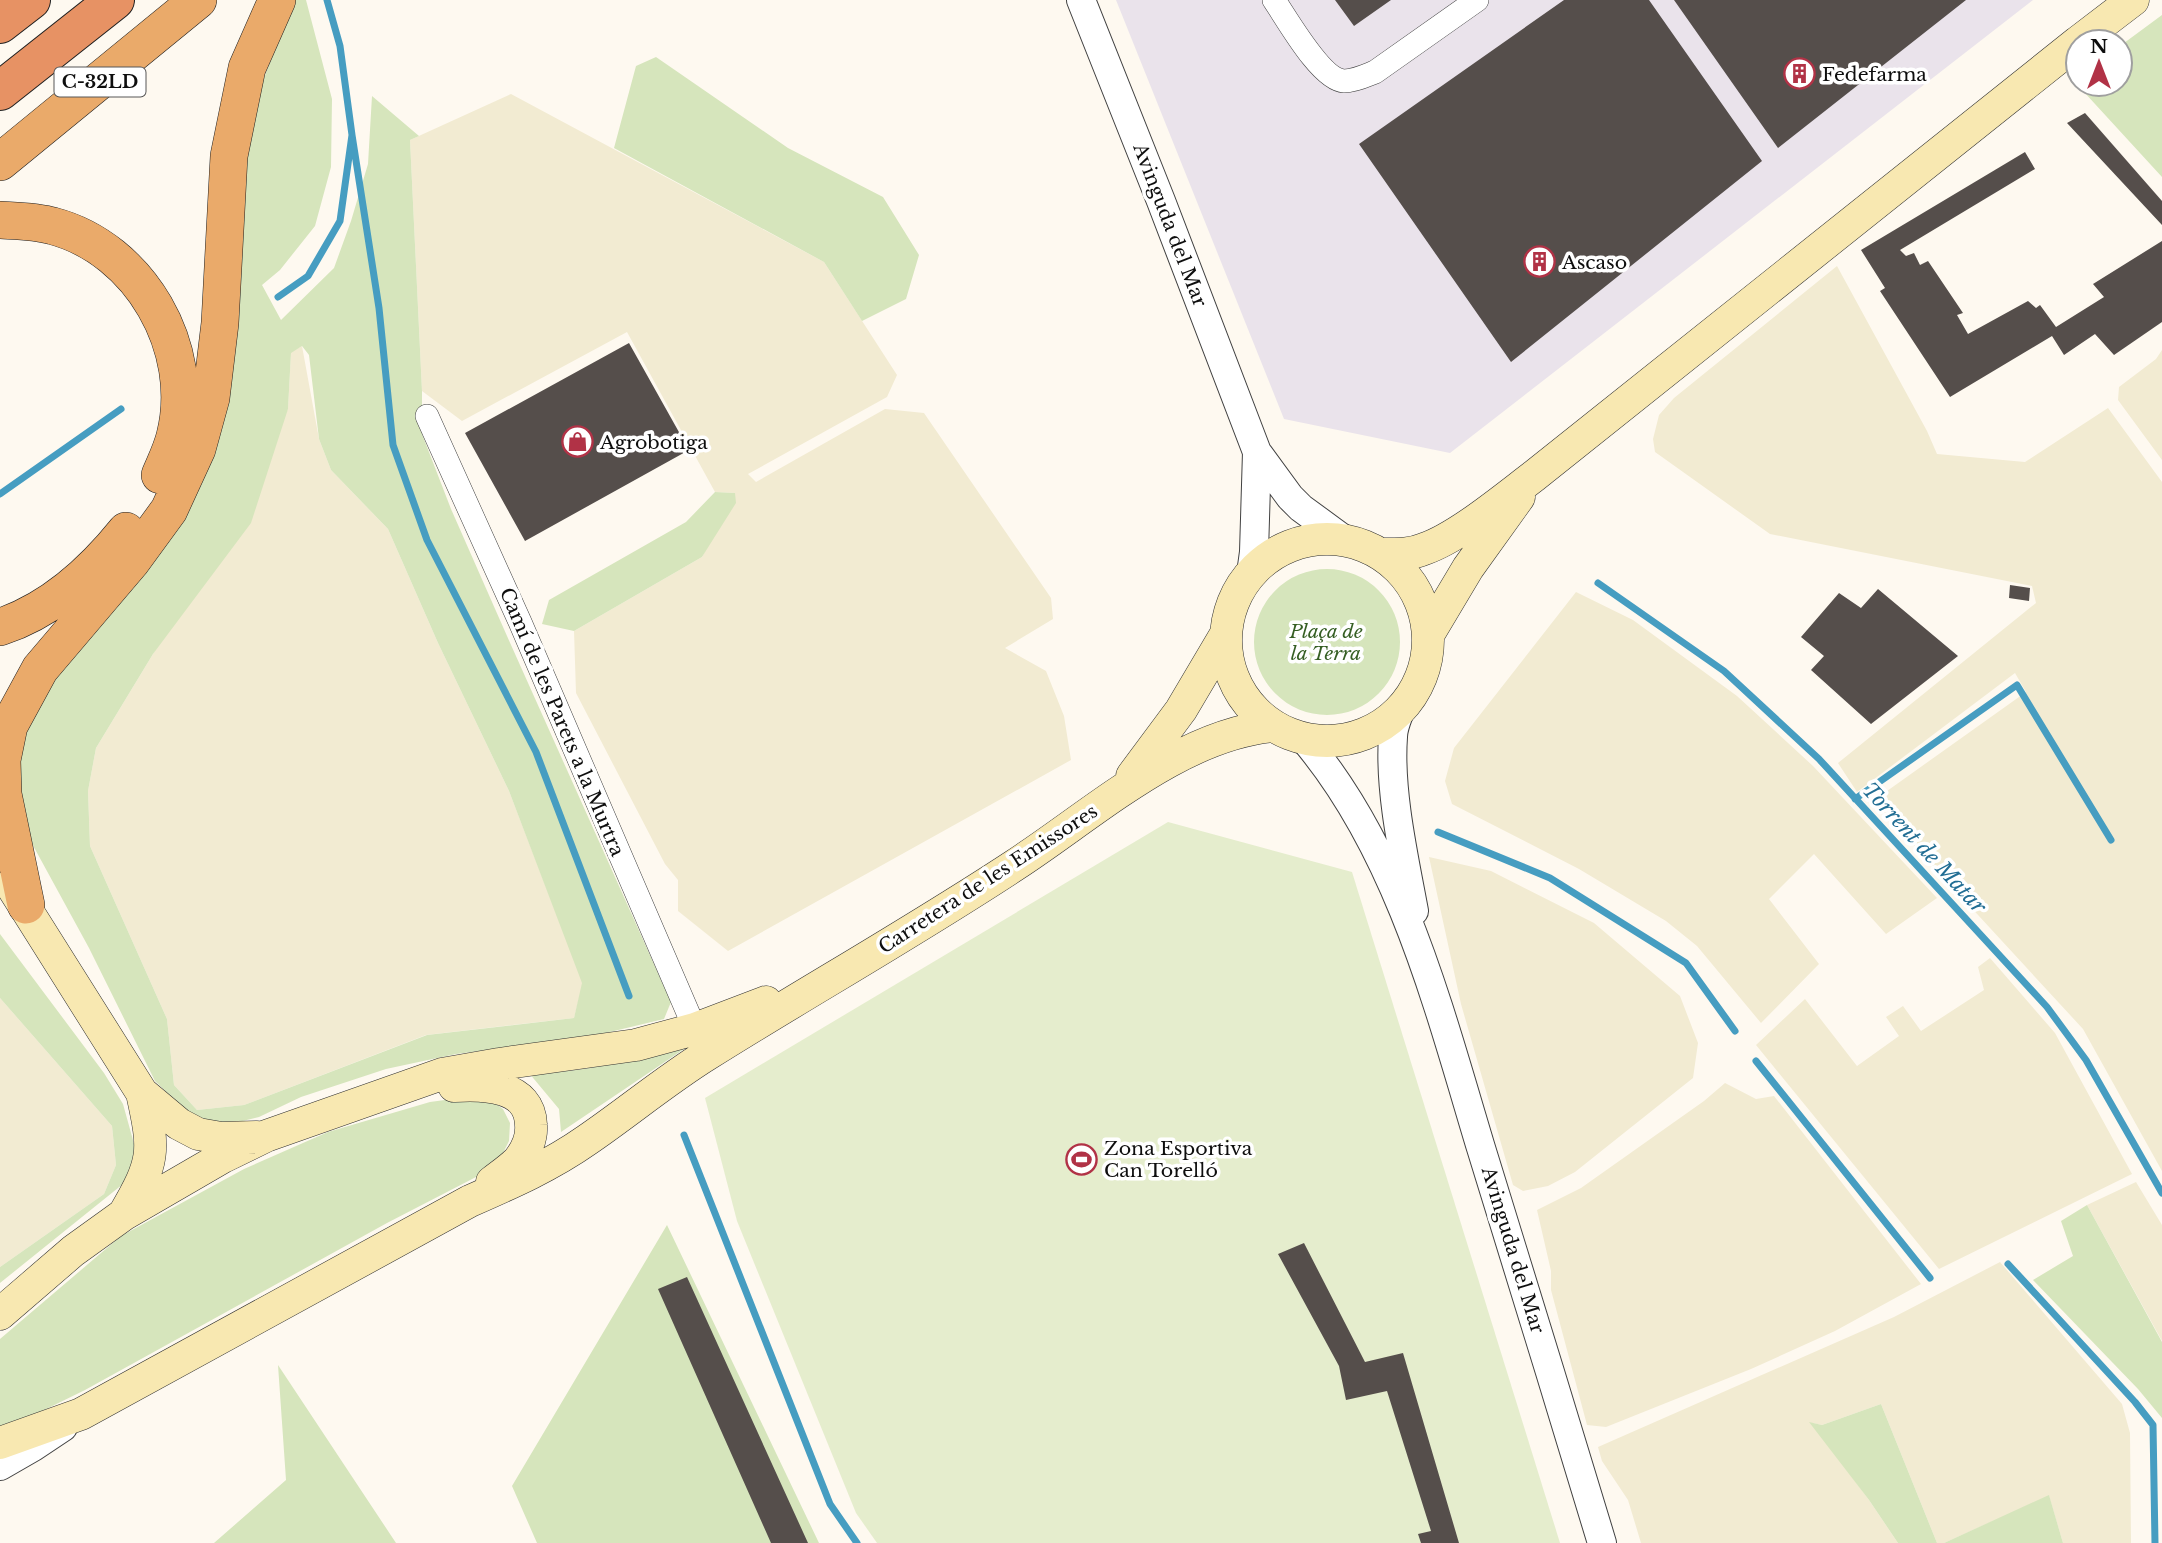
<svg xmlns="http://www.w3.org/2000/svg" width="2162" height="1543" viewBox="0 0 2162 1543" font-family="'Libre Baskerville',serif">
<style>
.industrial{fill:#eae3eb}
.farmland{fill:#f2ebd2}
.green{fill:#d6e5bc;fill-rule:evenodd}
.pitch{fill:#e5edcd}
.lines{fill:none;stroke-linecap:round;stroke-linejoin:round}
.stream{stroke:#469dc1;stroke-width:7}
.building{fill:#554e4b}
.minor-casing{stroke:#414141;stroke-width:24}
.tertiary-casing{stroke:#414141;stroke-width:30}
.secondary-casing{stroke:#303030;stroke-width:33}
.trunk-casing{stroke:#1f1f1f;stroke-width:38}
.motorway-casing{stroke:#1f1f1f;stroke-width:40}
.minor{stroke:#fff;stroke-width:23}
.tertiary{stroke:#fff;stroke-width:28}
.secondary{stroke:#f8e8b1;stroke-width:32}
.trunk{stroke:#eaaa6a;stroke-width:37}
.motorway{stroke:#e79264;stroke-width:38}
.labels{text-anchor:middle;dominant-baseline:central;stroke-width:7;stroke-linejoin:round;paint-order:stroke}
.shield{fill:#fff;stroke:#565656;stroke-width:2}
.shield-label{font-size:18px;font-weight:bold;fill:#0e0e0e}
.poi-label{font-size:19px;fill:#0e0e0e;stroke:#fff;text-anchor:start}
.street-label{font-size:19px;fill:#0e0e0e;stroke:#fff}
.park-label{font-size:19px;font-style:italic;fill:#365f24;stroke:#fff}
.water-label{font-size:21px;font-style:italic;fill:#226e94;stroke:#fff}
</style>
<rect width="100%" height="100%" fill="#fef9f0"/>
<!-- industrial -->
<path class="industrial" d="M 1116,0 L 2033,0 L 1450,453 L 1284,419 Z"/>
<!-- farmland -->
<path class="farmland" d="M 511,94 L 824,262 L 897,375 L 887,397 L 748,474 L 756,482 L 885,409 L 924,413 L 1051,598 L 1053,619 L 1005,648 L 1046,671 L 1064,716 L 1071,760 L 728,951 L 678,911 L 678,880 L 665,864 L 576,693 L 574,631 L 702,557 L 735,493 L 715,492 L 627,332 L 462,421 L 422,391 L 410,140 Z
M 1837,266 L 1927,431 L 1937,454 L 2025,462 L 2108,408 L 2162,482 L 2162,1171 L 2083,1029 L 1873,801 L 2026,692 L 2015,673 L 1857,792 L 1838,763 L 2036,603 L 2032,586 L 1770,534 L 1655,452 L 1653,439 L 1659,415 L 1674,398 Z
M 302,346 L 319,439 L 331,470 L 388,529 L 438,643 L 509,791 L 583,983 L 574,1018 L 426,1035 L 244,1105 L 197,1110 L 174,1085 L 167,1019 L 90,846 L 88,791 L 96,748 L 153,654 L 288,409 L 291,352 Z
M 2162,350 L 2162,460 L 2118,400 L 2119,387 L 2156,359 Z
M 1576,592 L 1633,620 L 1737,696 L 1813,766 L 1937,898 L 1886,934 L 1814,854 L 1769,899 L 1819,964 L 1761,1023 L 1697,946 L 1666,921 L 1579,869 L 1452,804 L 1445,781 L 1454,748 Z
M 1429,857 L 1491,871 L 1594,923 L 1680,996 L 1698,1043 L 1693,1078 L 1575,1172 L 1548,1186 L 1523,1191 L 1513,1185 L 1461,1004 Z
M 1990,958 L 2055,1033 L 2132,1174 L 1939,1269 L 1756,1045 L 1805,999 L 1857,1066 L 1899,1036 L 1886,1017 L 1903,1006 L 1921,1031 L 1984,990 L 1978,967 Z
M 0,998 L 112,1126 L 116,1165 L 104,1194 L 0,1267 Z
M 1725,1083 L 1756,1099 L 1774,1096 L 1921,1284 L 1835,1331 L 1751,1369 L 1606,1427 L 1587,1425 L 1551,1290 L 1551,1271 L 1537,1210 L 1581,1188 L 1704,1101 Z
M 2136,1182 L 2162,1225 L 2162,1341 L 2087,1205 Z
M 2000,1262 L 2122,1404 L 2130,1433 L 2131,1543 L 2063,1543 L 2049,1496 L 1944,1543 L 1937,1543 L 1881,1404 L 1822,1425 L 1812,1423 L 1869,1500 L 1898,1543 L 1641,1543 L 1628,1500 L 1602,1461 L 1598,1447 L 1894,1317 Z"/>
<!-- green -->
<path class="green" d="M 294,0 L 306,0 L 332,99 L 331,167 L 315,226 L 280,270 L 262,285 L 281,320 L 334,268 L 351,221 L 368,164 L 372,96 L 419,136 L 410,140 L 422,391 L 422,434 L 451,509 L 507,636 L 671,1002 L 664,1019 L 589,1037 L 456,1054 L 386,1069 L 301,1097 L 259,1117 L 226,1125 L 197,1122 L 155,1081 L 89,948 L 24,829 L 14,780 L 28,704 L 156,550 L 236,304 L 247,158 L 262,83 ZM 302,346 L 309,355 L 319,439 L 331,470 L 388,529 L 438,643 L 509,791 L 582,983 L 574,1018 L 427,1035 L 244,1105 L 197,1110 L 174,1085 L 167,1019 L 90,846 L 88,791 L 96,748 L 153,654 L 251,523 L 288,409 L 291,353 Z
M 2162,15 L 2162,177 L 2073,80 L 2078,76 L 2078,84 L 2120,84 L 2120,46 Z
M 656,57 L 788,148 L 883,197 L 919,255 L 906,299 L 862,321 L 824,262 L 614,148 L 636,66 Z
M 715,492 L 735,493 L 736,503 L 702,557 L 574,631 L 542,624 L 549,600 L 686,522 Z
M1254 642a73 73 0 1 1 146 0a73 73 0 1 1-146 0Z
M 0,934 L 104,1073 L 123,1104 L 136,1151 L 131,1170 L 123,1184 L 0,1283 L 0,1267 L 104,1194 L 116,1165 L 112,1126 L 0,998 Z
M 687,1047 L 561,1132 L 559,1109 L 529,1073 C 585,1073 633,1059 687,1047 Z
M 467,1097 L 488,1098 L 503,1109 L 510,1123 L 509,1141 L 500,1159 L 476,1177 L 387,1223 L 85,1390 L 30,1417 L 0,1427 L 0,1339 L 121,1236 L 244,1169 L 328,1132 L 430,1102 Z
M 2087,1205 L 2162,1342 L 2162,1418 L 2138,1389 L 2033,1280 L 2073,1256 L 2061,1221 Z
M 667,1225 L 819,1543 L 537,1543 L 512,1486 Z
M 278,1365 L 396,1543 L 214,1543 L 286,1480 Z
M 1881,1404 L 1937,1543 L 1898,1543 L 1869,1500 L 1809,1422 L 1822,1425 Z
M 2049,1495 L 2063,1543 L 1944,1543 Z"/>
<!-- pitch -->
<path class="pitch" d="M 1168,822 L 1352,872 L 1560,1543 L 877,1543 L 856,1513 L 737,1221 L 705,1098 Z"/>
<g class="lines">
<!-- stream -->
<path class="stream" d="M 352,135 L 379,308 L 393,445 L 427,540 L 536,752 L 629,996
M 278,297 L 308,276 L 340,221 L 352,135 L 340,46 L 327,0
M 0,494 L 121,409
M 1598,583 L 1724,671 L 1819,759 L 2047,1007 L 2086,1060 L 2162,1193
M 1855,799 L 2017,685 L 2111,840
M 1438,832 L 1550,878 L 1686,963 L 1735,1031
M 1756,1061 L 1930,1278
M 684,1135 L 830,1504 L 857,1543
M 2008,1264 L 2135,1402 L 2153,1425 L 2155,1543"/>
</g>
<!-- building -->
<path class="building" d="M 1335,0 L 1391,0 L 1354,26 Z
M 1564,0 L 1649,0 L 1762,161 L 1511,362 L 1359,144 Z
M 1674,0 L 1966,0 L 1778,148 Z
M 2085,113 L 2162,201 L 2162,225 L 2067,123 Z
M 2025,152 L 2035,169 L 1900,250 L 1906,256 L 1914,253 L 1920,265 L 1928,261 L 1963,313 L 1957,315 L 1968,334 L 2028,301 L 2036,308 L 2040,305 L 2056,327 L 2104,297 L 2093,284 L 2162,241 L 2162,322 L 2114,355 L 2095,334 L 2064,355 L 2052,336 L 1950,397 L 1880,291 L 1885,288 L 1861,250 Z
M 629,343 L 689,450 L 525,541 L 465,433 Z
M 2010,585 L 2030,588 L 2029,601 L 2009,598 Z
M 1878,589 L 1958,656 L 1871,724 L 1811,670 L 1824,656 L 1801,637 L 1839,593 L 1861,608 Z
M 1304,1243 L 1365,1362 L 1403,1353 L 1459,1543 L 1421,1543 L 1418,1534 L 1431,1531 L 1387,1391 L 1346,1400 L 1339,1366 L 1278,1254 Z
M 687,1277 L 808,1543 L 771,1543 L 658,1289 Z"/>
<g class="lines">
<defs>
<path id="minor" d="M 1274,0 C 1287,19 1321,80 1344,81 C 1355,81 1365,76 1375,72 L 1477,0
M 427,416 L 520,622 L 695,1029"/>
<path id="tertiary" d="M 1081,0 L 1161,201 L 1257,452 L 1290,497 L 1301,508 L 1346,541
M 1251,574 L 1254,552 L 1257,452
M 1400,711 C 1397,719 1393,728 1393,737 C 1389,791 1404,857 1414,911
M 1304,739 C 1400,852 1439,1009 1481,1148 C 1522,1280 1562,1411 1602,1543
M 0,1466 L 33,1447 L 63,1427"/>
<path id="secondary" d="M 2078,42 L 2133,0
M1226 640a101 101 0 1 1 202 0a101 101 0 1 1-202 0Z
M 1381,554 C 1396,554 1410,555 1424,549 C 1457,538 1505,498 1534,476 L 2078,42
M 1428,635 L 1468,568 L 1519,497
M 1132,776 L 1181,710 L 1226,634
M 11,885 L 142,1093 L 179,1124 L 198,1134 L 221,1138 L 257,1137
M 454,1086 C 484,1084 530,1085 531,1125 C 532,1138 526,1151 518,1161 C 510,1169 501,1175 492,1182
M 124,1214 C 155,1161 155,1152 142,1093
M 0,1314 L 73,1251 L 123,1215 L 223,1157 L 266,1136 L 442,1074 L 499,1064 L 636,1045 L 695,1029 L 766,1002
M 0,1443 L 81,1414 L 470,1201 C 511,1183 550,1166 587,1140 C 628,1112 666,1080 708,1054 C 810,990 915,931 1015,865 C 1092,815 1180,734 1274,726"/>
<path id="trunk" d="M 0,162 L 198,0
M 0,220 C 18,221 36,221 53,226 C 140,249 197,348 175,436 C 172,449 165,463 160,475
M 0,627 C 52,610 93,572 126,531
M 26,905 L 3,794 L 2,760 L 9,726 L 40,669 L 131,562 L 169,510 L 197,449 L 211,398 L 220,323 L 229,156 L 247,68 L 277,0"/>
<path id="motorway" d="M 0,24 L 31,0
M 0,91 L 115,0"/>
</defs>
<!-- minor casing -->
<use href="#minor" class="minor-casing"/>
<!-- tertiary casing -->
<use href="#tertiary" class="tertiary-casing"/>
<!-- secondary casing -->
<use href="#secondary" class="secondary-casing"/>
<!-- trunk casing -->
<use href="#trunk" class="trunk-casing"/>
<!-- motorway casing -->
<use href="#motorway" class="motorway-casing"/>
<!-- minor -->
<use href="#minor" class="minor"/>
<!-- tertiary -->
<use href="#tertiary" class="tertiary"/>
<!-- secondary -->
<use href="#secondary" class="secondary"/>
<!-- trunk -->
<use href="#trunk" class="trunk"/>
<!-- motorway -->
<use href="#motorway" class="motorway"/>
</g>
<!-- icons -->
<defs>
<symbol id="building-ring" viewBox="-11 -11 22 22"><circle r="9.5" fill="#fff" stroke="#b13246" stroke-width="1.5"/><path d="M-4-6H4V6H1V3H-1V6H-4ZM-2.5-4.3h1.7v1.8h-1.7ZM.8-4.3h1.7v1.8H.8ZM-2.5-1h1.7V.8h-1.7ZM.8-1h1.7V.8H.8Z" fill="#b13246"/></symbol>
<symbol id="shop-ring" viewBox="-11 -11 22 22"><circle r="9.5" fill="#fff" stroke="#b13246" stroke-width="1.5"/><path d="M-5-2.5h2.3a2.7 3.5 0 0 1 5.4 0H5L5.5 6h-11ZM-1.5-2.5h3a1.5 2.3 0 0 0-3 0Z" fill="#b13246"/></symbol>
<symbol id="stadium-ring" viewBox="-11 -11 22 22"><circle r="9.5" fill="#fff" stroke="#b13246" stroke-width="1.5"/><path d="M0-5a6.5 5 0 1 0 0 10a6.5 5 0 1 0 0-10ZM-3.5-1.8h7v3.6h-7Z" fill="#b13246"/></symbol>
</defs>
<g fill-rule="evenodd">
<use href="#building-ring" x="1782" y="56" width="35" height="35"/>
<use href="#building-ring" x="1522" y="244" width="35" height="35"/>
<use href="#shop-ring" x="560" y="424" width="35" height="35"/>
<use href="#stadium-ring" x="1064" y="1142" width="35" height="35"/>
</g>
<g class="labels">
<!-- shield labels -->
<rect class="shield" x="54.5" y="67.5" width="91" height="29" rx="5"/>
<g class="shield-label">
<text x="100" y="82">C-32LD</text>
</g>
<!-- poi labels -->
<g class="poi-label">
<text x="1822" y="74">Fedefarma</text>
<text x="1562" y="262">Ascaso</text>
<text x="600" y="442">Agrobotiga</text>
<text x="1104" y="1148">Zona Esportiva<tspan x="1104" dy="22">Can Torelló</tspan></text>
</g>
<!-- street labels -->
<g class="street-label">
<text transform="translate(1170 225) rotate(69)">Avinguda del Mar</text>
<text transform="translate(562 722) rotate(67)">Camí de les Parets a la Murtra</text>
<text transform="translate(988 879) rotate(-33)">Carretera de les Emissores</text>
<text transform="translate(1513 1250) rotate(73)">Avinguda del Mar</text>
</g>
<!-- park labels -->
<g class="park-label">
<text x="1326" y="631">Plaça de<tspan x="1326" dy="22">la Terra</tspan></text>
</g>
<!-- water labels -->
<g class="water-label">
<text transform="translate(1924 848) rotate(47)">Torrent de Matar</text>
</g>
</g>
<!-- north arrow -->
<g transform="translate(2099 63)"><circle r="33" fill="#ffffff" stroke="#9f9f9f" stroke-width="2"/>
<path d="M0-5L12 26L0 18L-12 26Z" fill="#b13246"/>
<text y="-10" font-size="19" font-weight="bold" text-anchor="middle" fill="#0e0e0e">N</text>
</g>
</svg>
